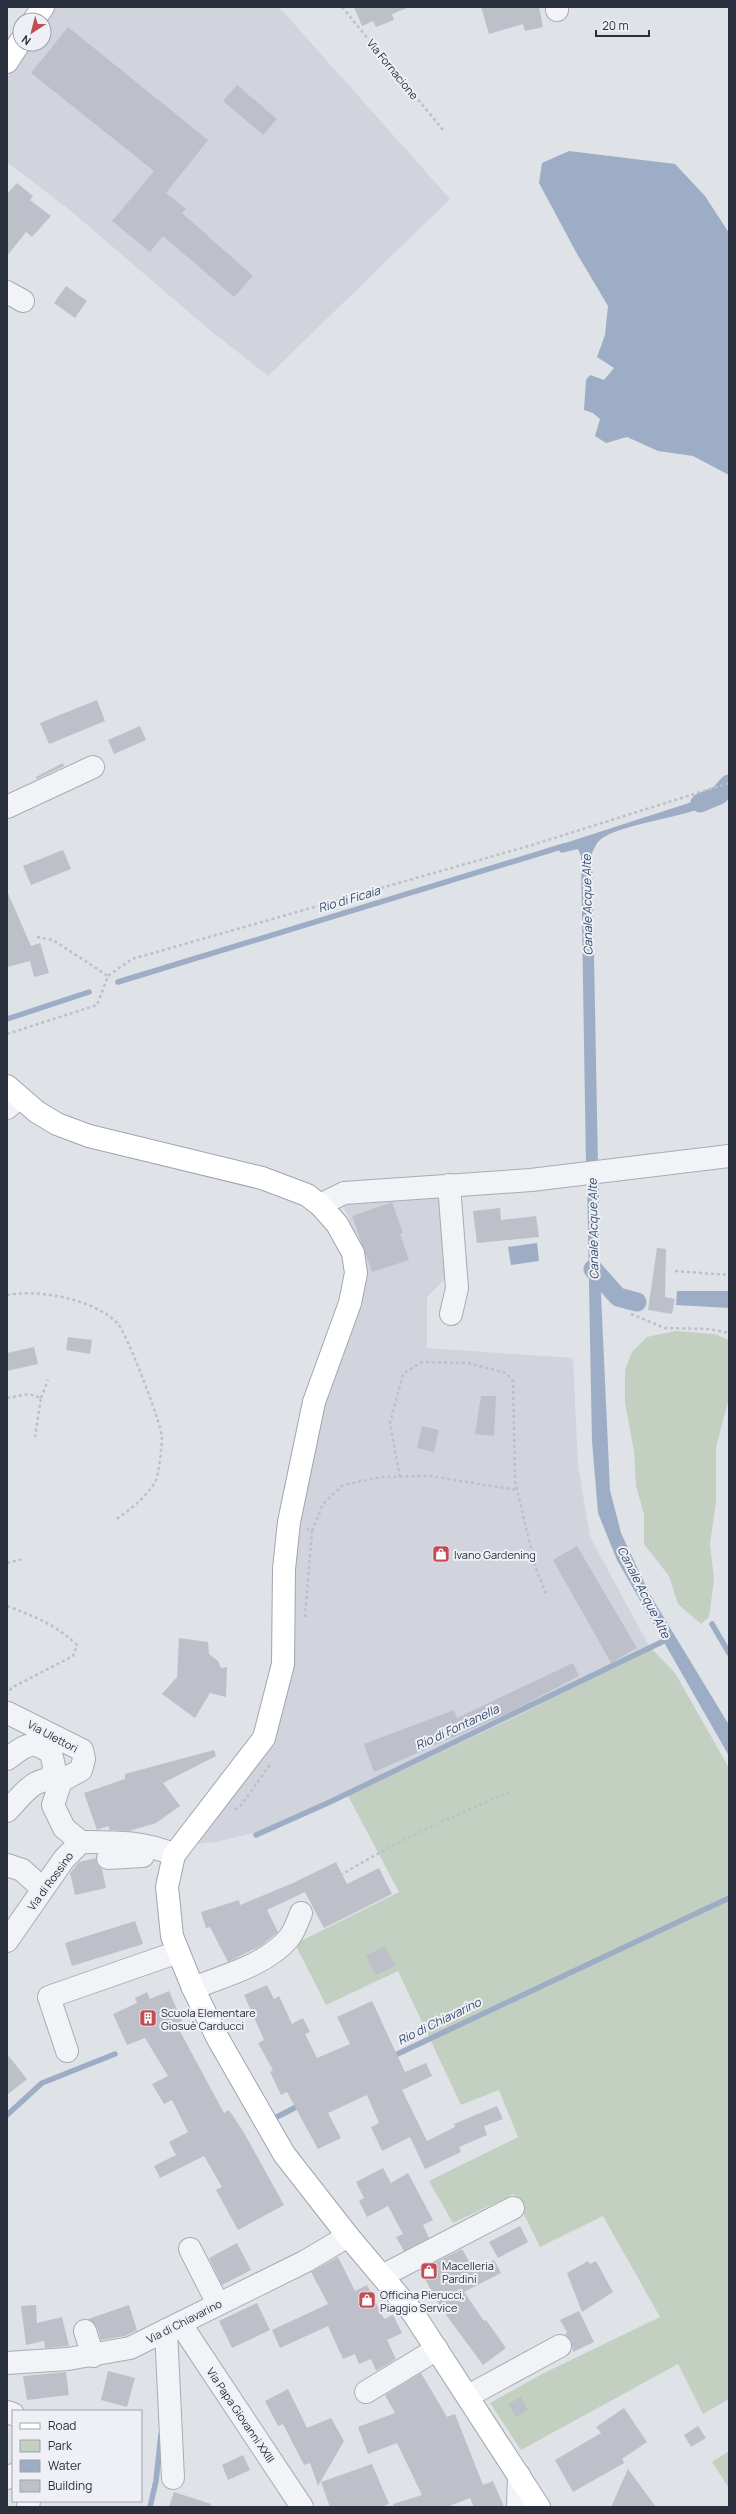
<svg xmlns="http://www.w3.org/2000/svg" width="736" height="2514" viewBox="0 0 736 2514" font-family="Manrope,sans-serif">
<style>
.built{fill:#d1d4dc}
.green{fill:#c3d0c1}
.water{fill:#9dadc5}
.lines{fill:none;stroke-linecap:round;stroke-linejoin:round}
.stream{stroke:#9dadc5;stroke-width:5.5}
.canal{stroke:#9dadc5;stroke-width:19}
.building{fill:#bdc0c9}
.minor-casing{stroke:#a8acb4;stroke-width:24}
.major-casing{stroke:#9fa5b2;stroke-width:24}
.path{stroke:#bdc0c6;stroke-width:2.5;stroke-dasharray:3 3;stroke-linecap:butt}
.minor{stroke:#f1f3f6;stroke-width:22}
.major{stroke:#fff;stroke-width:22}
.labels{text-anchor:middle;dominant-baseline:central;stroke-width:4;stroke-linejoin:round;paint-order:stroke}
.street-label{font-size:11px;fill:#292f3d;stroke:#eef0f5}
.poi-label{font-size:11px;fill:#292f3d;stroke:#eef0f5;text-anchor:start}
.water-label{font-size:12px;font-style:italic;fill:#374a6e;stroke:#eef0f5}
</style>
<rect width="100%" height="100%" fill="#dfe2e7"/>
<!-- built -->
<path class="built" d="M 52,7 L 279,7 L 450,199 L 268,376 L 206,327 L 71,211 L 7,162 L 7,78 L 29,44 L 44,44 L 44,20 Z
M 442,1194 L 448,1276 L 427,1297 L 427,1348 L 573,1358 L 578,1465 L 590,1537 L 649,1646 L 520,1715 L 348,1796 L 300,1813 L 261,1831 L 216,1842 L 193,1844 L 276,1735 L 292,1565 L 318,1415 L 364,1271 L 348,1216 L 342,1203 Z"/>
<!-- green -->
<path class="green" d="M 675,1331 L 715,1334 L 729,1340 L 729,1398 L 716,1447 L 716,1501 L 710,1544 L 714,1580 L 709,1617 L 701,1624 L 678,1604 L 669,1576 L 644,1544 L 644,1514 L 636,1486 L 634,1451 L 625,1403 L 625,1370 L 632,1352 L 647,1337 Z
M 649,1646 L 675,1673 L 729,1768 L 729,2399 L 703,2414 L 678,2364 L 521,2450 L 490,2403 L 542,2374 L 660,2317 L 603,2216 L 540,2247 L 514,2194 L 453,2223 L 429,2181 L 518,2137 L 499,2090 L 461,2105 L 398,1971 L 326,2005 L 295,1944 L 399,1892 L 348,1796 L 520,1715 Z
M 729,2451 L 729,2488 L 712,2462 Z"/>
<!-- water -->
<path class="water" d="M 569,151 L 675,164 L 705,196 L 729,233 L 729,475 L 693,456 L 658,451 L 627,437 L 606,443 L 595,436 L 600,419 L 593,413 L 584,410 L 586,380 L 590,375 L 604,380 L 614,368 L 597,357 L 605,335 L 608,306 L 576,252 L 539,183 L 542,163 Z
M 729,790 C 719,816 623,820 600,840 C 596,843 594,849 592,853 L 598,1165 L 586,1166 L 581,856 L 578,849 L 561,853 L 556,846 Z
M 587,1180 L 599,1180 L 599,1251 L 610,1490 L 621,1533 L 649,1593 L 729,1725 L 729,1756 L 617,1560 L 598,1513 L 592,1441 Z
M 537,1243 L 539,1261 L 511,1265 L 508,1247 Z
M 677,1291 L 729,1291 L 729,1308 L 676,1305 Z"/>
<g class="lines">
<!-- stream -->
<path class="stream" d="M 118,982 L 564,846
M 7,1019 L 89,992
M 712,1624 L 729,1653
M 256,1835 L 330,1802 L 668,1639
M 391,2057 L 729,1898
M 7,2115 L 42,2083 L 115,2054
M 272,2117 L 273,2119 L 302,2104
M 150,2507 L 156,2481 L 161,2434"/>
<!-- canal -->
<path class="canal" d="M 700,803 L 719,795 L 729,784
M 593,1269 L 618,1297 L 637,1302"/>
</g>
<!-- building -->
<path class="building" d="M 354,7 L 407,7 L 407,8 L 392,14 L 394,20 L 376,27 L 373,21 L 362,26 Z
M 481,7 L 539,7 L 543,27 L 525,31 L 523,24 L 489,34 Z
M 68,27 L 208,140 L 166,193 L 186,209 L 182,213 L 253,276 L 234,297 L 163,236 L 150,252 L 112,221 L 154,171 L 31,73 Z
M 237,85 L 277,119 L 263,135 L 223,101 Z
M 17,183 L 33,196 L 30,200 L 51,216 L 32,237 L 26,232 L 7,256 L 7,194 Z
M 66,286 L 87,301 L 75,318 L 54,303 Z
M 97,700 L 105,721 L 49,744 L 40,723 Z
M 140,726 L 146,740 L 114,754 L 108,740 Z
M 63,763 L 64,766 L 37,779 L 36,777 Z
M 63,850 L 71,869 L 31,885 L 23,866 Z
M 7,891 L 31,946 L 40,943 L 49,973 L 34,977 L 30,961 L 7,967 Z
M 392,1202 L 403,1233 L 400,1234 L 409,1260 L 372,1272 L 352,1216 Z
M 500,1208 L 501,1220 L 536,1216 L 539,1237 L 477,1243 L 473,1211 Z
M 657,1248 L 666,1249 L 665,1297 L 675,1299 L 672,1314 L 648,1310 Z
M 68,1337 L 92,1340 L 90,1354 L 66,1350 Z
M 34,1347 L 38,1364 L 7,1371 L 7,1353 Z
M 481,1396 L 496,1396 L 494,1436 L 475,1434 Z
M 422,1426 L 439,1430 L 434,1452 L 417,1448 Z
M 577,1546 L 637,1648 L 611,1663 L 553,1560 Z
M 179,1638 L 208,1642 L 209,1654 L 218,1661 L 221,1668 L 227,1667 L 226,1697 L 210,1693 L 195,1718 L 162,1694 L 177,1677 Z
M 573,1663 L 579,1676 L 508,1713 L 374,1772 L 364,1744 L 454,1710 L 457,1718 Z
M 214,1750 L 216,1756 L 163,1783 L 180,1806 L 156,1823 L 129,1831 L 110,1830 L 108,1826 L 97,1830 L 84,1793 L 125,1779 L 125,1774 Z
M 96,1858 L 97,1864 L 102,1869 L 106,1888 L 75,1895 L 70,1873 L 79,1862 Z
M 336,1862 L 347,1884 L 379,1868 L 392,1894 L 324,1928 L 305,1892 L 267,1910 L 278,1932 L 262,1945 L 228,1962 L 210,1927 L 206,1928 L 201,1912 L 239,1900 L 240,1905 L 293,1883 Z
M 135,1921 L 143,1944 L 72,1966 L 65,1943 Z
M 385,1946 L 395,1966 L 376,1975 L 366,1956 Z
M 267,1985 L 274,1999 L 279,1996 L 292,2024 L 303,2018 L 310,2032 L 305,2034 L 317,2058 L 350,2044 L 337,2017 L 372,2001 L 405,2072 L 426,2063 L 432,2076 L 402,2090 L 427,2141 L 455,2127 L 454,2124 L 497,2106 L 503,2119 L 484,2126 L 487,2135 L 459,2147 L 461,2152 L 425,2169 L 410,2137 L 382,2151 L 371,2127 L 379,2123 L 367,2095 L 328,2113 L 341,2138 L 318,2149 L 287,2092 L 281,2095 L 270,2072 L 273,2070 L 258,2043 L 264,2040 L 244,1995 Z
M 169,1991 L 182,2021 L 176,2024 L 224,2113 L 229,2110 L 243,2131 L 284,2205 L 238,2230 L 216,2190 L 222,2187 L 204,2156 L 160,2178 L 154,2166 L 176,2155 L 169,2142 L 188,2132 L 172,2100 L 164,2104 L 152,2084 L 168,2076 L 145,2038 L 127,2045 L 113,2014 L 137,2003 L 135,1998 L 147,1992 L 150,1999 Z
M 7,2054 L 27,2079 L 7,2095 Z
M 383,2168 L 391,2183 L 408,2173 L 433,2220 L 423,2225 L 429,2238 L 404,2251 L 396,2237 L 403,2234 L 388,2206 L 367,2217 L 359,2201 L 364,2198 L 356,2182 Z
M 520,2226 L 528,2242 L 498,2258 L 489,2242 Z
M 237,2243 L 251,2270 L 222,2285 L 209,2258 Z
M 462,2249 L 474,2270 L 494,2260 L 501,2273 L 464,2292 L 484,2321 L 486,2320 L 506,2348 L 483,2365 L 441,2308 L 420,2270 Z
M 338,2257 L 355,2291 L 367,2285 L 384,2319 L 393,2315 L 402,2333 L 387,2340 L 396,2359 L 376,2371 L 371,2359 L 359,2364 L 355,2354 L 343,2359 L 328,2326 L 280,2348 L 272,2330 L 328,2304 L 311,2272 Z
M 588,2261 L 590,2264 L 596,2261 L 613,2292 L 582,2312 L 567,2273 Z
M 257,2303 L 270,2330 L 232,2348 L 219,2321 Z
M 36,2305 L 37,2323 L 62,2317 L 69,2346 L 45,2348 L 44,2341 L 26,2345 L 21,2306 Z
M 129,2305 L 137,2330 L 125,2336 L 101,2340 L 97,2327 L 88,2319 Z
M 579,2311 L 594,2342 L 573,2352 L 571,2340 L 565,2335 L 567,2332 L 560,2320 Z
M 108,2371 L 135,2378 L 127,2407 L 101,2400 Z
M 66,2372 L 69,2395 L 27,2400 L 23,2376 Z
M 421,2373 L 447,2417 L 455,2414 L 483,2485 L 493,2481 L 504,2507 L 474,2507 L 470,2498 L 447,2507 L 394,2507 L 393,2504 L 422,2495 L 397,2443 L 368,2454 L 358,2427 L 395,2413 L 385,2395 Z
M 288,2389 L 307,2428 L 331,2418 L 344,2441 L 318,2486 L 310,2463 L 304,2465 L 283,2424 L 278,2426 L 265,2401 Z
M 521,2397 L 528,2410 L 516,2417 L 508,2404 Z
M 624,2408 L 647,2442 L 622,2459 L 624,2463 L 573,2492 L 555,2460 L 601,2433 L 596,2427 Z
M 698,2426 L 706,2438 L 691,2447 L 684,2435 Z
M 243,2455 L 250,2470 L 228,2480 L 222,2465 Z
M 372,2464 L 389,2504 L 380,2507 L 330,2507 L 321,2482 Z
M 628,2469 L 656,2507 L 611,2507 Z
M 174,2492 L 211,2504 L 211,2507 L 169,2507 Z"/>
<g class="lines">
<defs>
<path id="minor" d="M 557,7 L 557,10
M 7,292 L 23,301
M 7,807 L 93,767
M 7,1108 L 19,1098
M 449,1185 L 457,1288 L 451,1314
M 320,1205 L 344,1193 L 531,1180 L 729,1156
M 8,1713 L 82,1750 L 84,1759 L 81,1770 L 61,1781 L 53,1805 L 64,1828 L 81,1842
M 7,1759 C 25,1746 31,1738 51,1753 L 54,1766 L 52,1779
M 7,1811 C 24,1794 34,1774 61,1781
M 108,1858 L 143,1856
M 7,1865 L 22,1870 L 43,1889
M 7,1941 L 64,1859 L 81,1842 C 112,1842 145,1841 174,1855
M 193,1988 C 224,1976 266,1965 289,1938 C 294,1932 298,1921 301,1913
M 67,2051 L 49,1997 L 178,1952
M 190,2249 L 218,2304
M 382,2276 L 513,2208
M 180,2323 L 302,2507
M 166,2330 L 173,2478
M 85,2331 L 93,2356
M 7,2363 L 68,2359 L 130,2348 L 306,2261 L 348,2236
M 366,2392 L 437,2349
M 468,2396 L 560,2346
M 7,2412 L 13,2414
M 7,2478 L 13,2475
M 28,2507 L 29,2501
M 518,2507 L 519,2475"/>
<path id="major" d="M 34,20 L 43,7
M 7,62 L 20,42
M 7,1086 L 37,1112 L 57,1124 L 89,1136 L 262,1178 L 307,1195 L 320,1205 L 337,1224 L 353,1253 L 356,1273 L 350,1303 L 314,1402 L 289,1522 L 284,1569 L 283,1664 L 264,1738 L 174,1855 L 167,1887 L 172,1936 L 193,1988 L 217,2037 L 284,2154 L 348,2236 L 413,2313 L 539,2507"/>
</defs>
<!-- minor casing -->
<use href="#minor" class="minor-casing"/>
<!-- major casing -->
<use href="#major" class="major-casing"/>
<!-- path -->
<path class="path" d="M 342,7 L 443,130
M 37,937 L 53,940 L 108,976
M 7,1034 L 97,1005 L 108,976 L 132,959 L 532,845 L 729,783
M 675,1271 L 729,1275
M 7,1295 C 39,1289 95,1299 118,1324 C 127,1334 161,1423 162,1437 C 162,1445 159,1473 156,1480 C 147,1497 131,1509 115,1520
M 631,1314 L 665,1328 L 709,1329 L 729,1333
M 7,1398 L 29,1394 L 41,1398 L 35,1437
M 41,1398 L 48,1380
M 400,1477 L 390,1423 L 403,1374 L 422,1362 L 468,1363 L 506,1373 L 513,1381 L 515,1481 L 535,1566 L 546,1594
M 312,1531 L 323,1504 L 343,1485 L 382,1477 L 430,1476 L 517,1490
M 7,1563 L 23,1559
M 7,1606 C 34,1616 56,1625 77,1645 L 73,1656 L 11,1688 L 9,1694
M 305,1617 L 312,1531 L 307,1529
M 235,1809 L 239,1808 L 272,1762
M 310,1895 C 373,1852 441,1821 512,1791"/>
<!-- minor -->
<use href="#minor" class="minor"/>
<!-- major -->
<use href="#major" class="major"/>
</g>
<!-- icons -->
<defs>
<symbol id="shop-square" viewBox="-11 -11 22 22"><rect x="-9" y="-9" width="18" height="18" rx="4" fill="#c34d55" stroke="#eef0f5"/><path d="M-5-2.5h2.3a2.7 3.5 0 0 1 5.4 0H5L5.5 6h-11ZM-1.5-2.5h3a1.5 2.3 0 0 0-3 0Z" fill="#fff"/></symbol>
<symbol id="building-square" viewBox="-11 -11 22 22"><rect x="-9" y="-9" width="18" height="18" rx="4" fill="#c34d55" stroke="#eef0f5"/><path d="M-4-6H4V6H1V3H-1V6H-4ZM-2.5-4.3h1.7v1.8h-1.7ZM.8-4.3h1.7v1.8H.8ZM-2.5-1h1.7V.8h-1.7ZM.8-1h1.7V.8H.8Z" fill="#fff"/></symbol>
</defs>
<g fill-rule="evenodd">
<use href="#shop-square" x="431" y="1544" width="20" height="20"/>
<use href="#building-square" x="138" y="2008" width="20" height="20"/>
<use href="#shop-square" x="419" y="2261" width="20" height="20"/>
<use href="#shop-square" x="357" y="2290" width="20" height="20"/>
</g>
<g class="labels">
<!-- street labels -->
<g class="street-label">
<text transform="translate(393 69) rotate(51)">Via Fornacione</text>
<text transform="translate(53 1736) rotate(28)">Via Ulettori</text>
<text transform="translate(50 1881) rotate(-54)">Via di Rossino</text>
<text transform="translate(184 2321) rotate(-27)">Via di Chiavarino</text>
<text transform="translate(241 2415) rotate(56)">Via Papa Giovanni XXIII</text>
</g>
<!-- poi labels -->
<g class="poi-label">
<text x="454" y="1554">Ivano Gardening</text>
<text x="161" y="2012">Scuola Elementare<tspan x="161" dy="13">Giosuè Carducci</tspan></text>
<text x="442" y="2265">Macelleria<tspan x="442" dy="13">Pardini</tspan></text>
<text x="380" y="2294">Officina Pierucci,<tspan x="380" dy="13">Piaggio Service</tspan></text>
</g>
<!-- water labels -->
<g class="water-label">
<text transform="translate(349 899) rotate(-17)">Rio di Ficaia</text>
<text transform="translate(587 905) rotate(-91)">Canale Acque Alte</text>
<text transform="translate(593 1229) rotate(-91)">Canale Acque Alte</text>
<text transform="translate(644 1592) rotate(63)">Canale Acque Alte</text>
<text transform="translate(457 1727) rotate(-25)">Rio di Fontanella</text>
<text transform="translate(439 2021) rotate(-26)">Rio di Chiavarino</text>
</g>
</g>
<!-- border -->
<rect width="736" height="2514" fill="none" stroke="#292f3d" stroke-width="16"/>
<!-- legend -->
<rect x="12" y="2410" width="130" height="92" fill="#eef0f5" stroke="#9fa3ab"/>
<rect x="20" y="2423" width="20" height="6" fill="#ffffff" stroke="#9fa3ab"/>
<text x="48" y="2430" font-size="12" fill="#292f3d">Road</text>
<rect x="20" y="2440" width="20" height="12" fill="#c3d0c1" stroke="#9fa3ab"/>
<text x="48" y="2450" font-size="12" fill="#292f3d">Park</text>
<rect x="20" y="2460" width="20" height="12" fill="#9dadc5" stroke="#9fa3ab"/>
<text x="48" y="2470" font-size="12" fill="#292f3d">Water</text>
<rect x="20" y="2480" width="20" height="12" fill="#bdc0c9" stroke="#9fa3ab"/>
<text x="48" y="2490" font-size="12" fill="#292f3d">Building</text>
<!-- north arrow -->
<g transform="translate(32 32) rotate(216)"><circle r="19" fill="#eef0f5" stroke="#9fa3ab"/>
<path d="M0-3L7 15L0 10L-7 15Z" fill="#c34d55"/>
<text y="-6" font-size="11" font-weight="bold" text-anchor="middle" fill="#292f3d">N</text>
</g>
<!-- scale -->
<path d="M596 30v6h53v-6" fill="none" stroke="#292f3d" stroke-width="2"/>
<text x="602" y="30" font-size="12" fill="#292f3d" stroke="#eef0f5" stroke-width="3" paint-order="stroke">20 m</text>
</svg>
